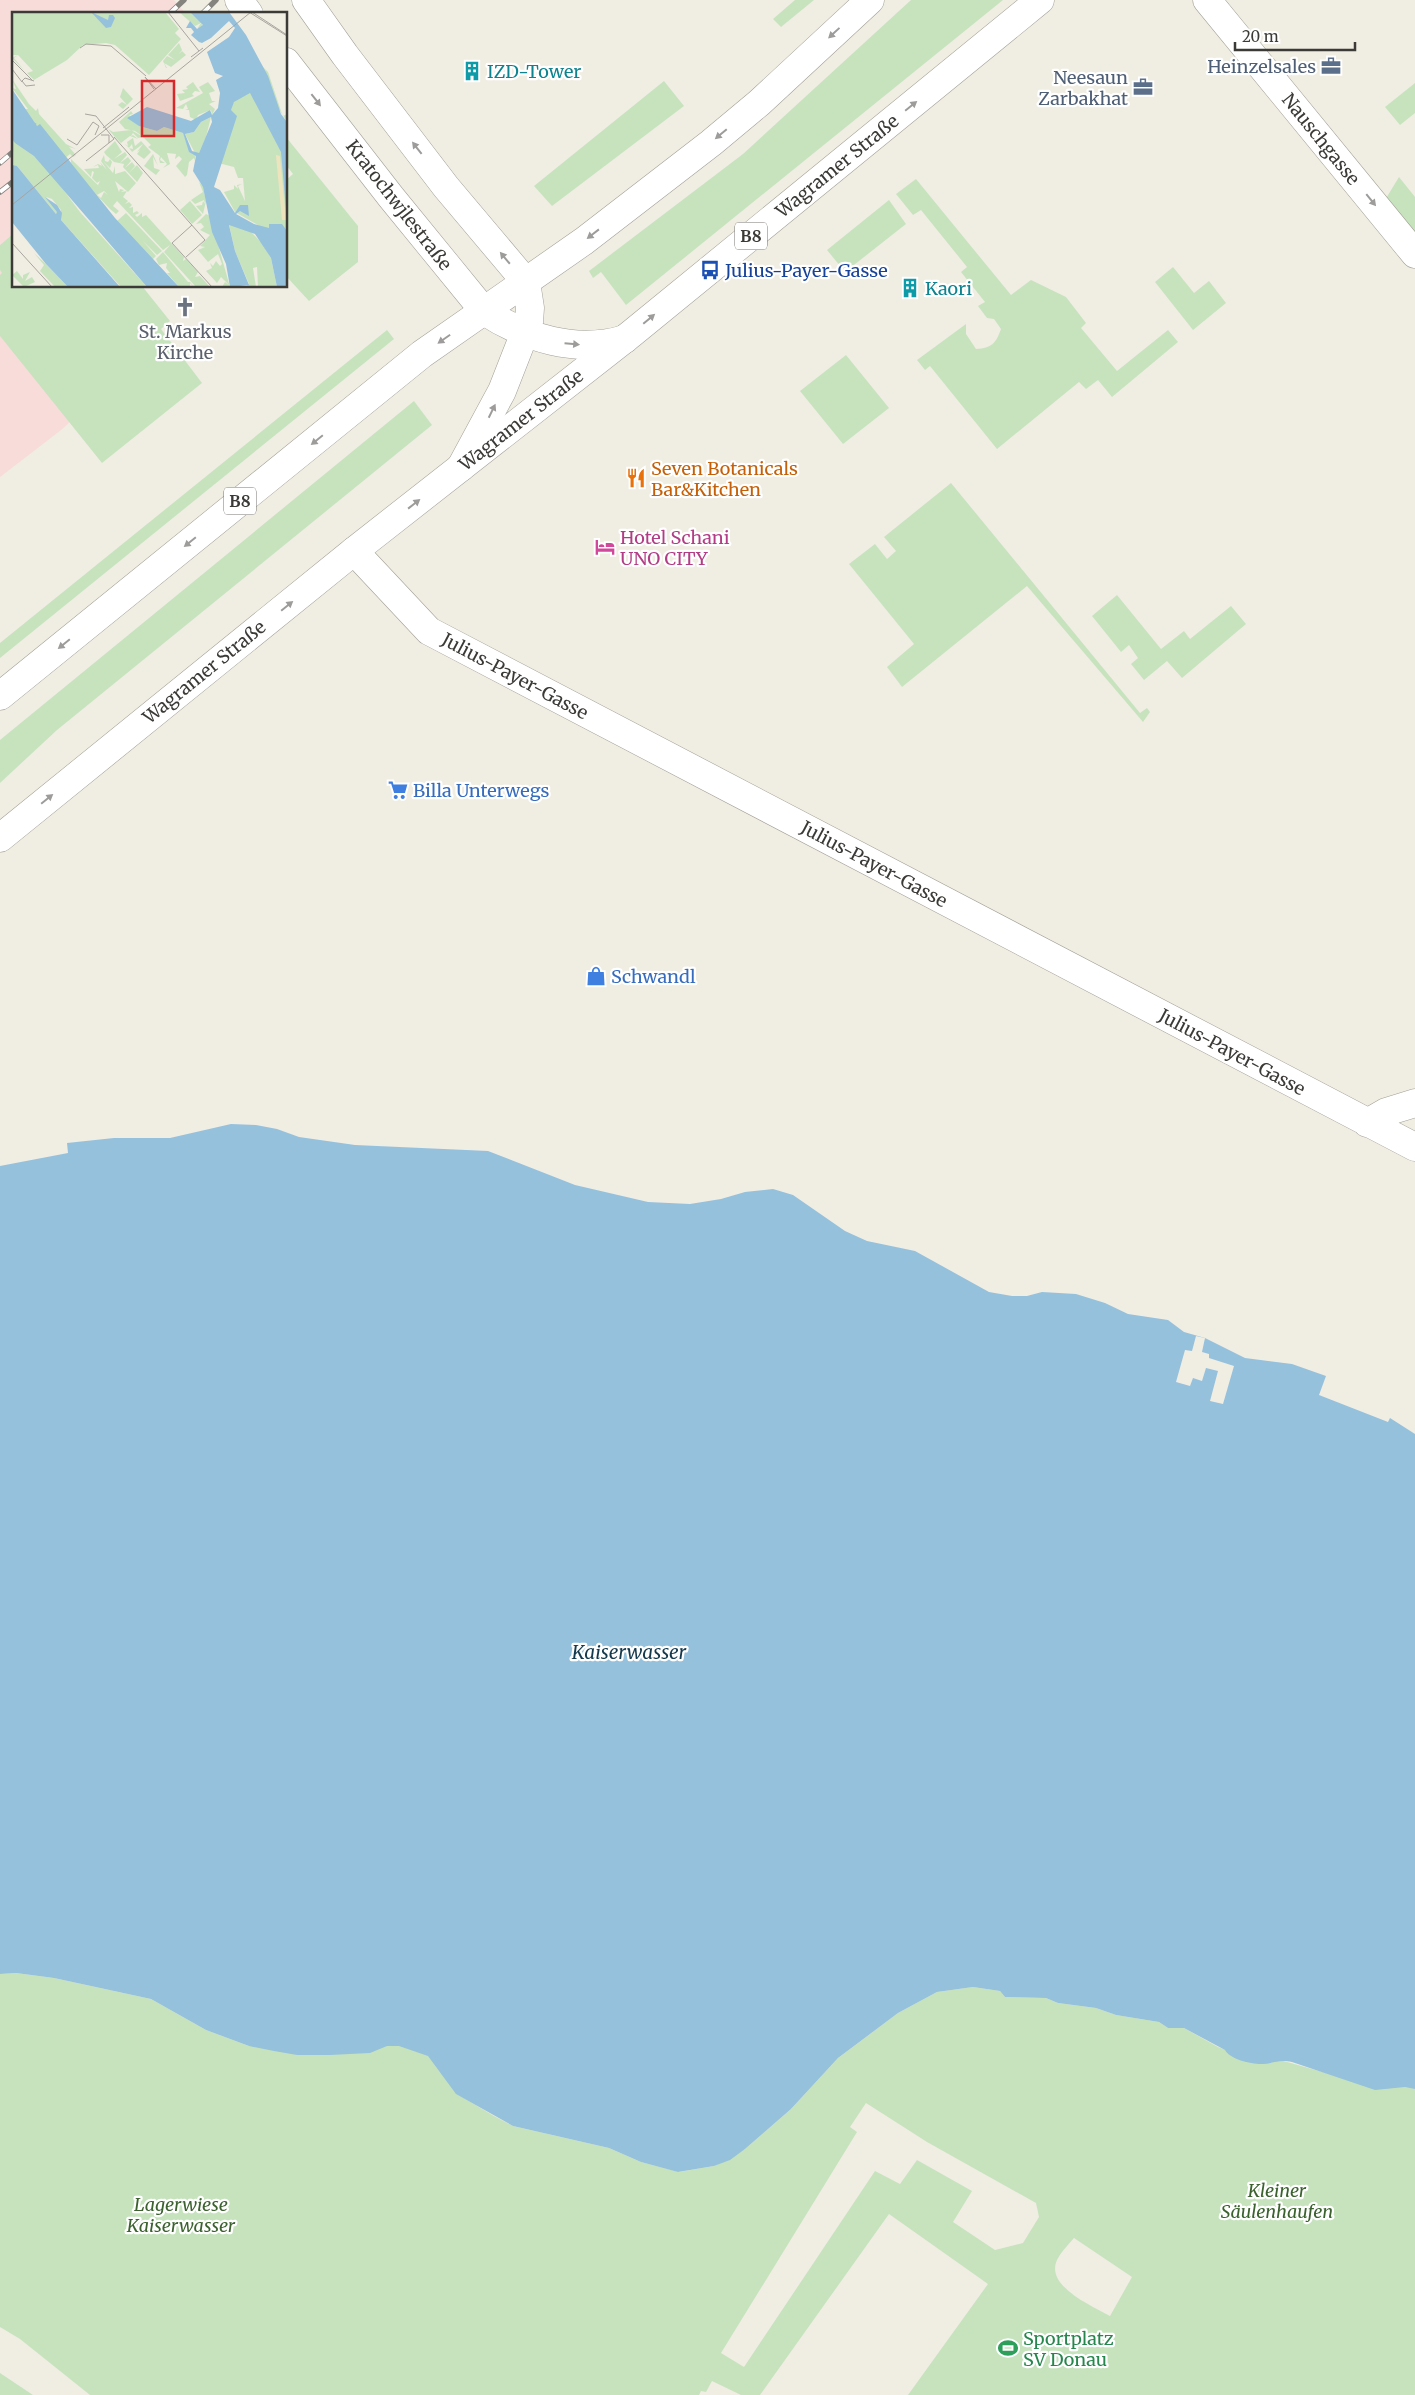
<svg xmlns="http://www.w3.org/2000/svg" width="1415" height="2395" viewBox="0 0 1415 2395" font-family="Merriweather,serif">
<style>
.commercial{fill:#f7dcda}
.green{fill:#c7e3be;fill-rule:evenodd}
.water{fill:#95c1dc}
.pier{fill:#f0ede3}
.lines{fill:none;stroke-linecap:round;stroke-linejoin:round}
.street-casing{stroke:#a29f96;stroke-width:29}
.secondary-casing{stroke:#a29f96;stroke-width:29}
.primary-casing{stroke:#a29f96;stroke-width:29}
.street{stroke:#fff;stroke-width:28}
.secondary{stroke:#fff;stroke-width:28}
.primary{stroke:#fff;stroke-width:28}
.rail-casing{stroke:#85837d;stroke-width:5.5}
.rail{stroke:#fff;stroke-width:4;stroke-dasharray:11;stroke-linecap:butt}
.oneway{fill:#9d9c9a}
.labels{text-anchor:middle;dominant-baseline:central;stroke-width:4.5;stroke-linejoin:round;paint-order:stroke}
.shield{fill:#fff;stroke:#767572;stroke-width:1}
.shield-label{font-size:16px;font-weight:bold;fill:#3b3a36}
.service-label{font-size:18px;fill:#4e5e75;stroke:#fff;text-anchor:end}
.culture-label{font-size:18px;fill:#0d838f;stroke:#fff;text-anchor:start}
.street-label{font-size:18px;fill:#3b3a36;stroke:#fff}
.transit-label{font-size:18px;fill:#164399;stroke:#fff;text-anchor:start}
.worship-label{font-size:18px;fill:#5b616d;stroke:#fff}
.food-label{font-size:18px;fill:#c56008;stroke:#fff;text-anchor:start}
.hotel-label{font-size:18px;fill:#b23c85;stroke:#fff;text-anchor:start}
.shop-label{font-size:18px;fill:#366cbe;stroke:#fff;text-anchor:start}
.park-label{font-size:18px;font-style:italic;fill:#3b622e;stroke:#fff}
.leisure-label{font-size:18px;fill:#27864d;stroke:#fff;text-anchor:start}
.water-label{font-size:19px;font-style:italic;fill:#153a4d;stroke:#fff}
.inset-river{fill:none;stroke:#95c1dc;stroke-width:2.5}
.inset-road{fill:none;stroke:#a8a59e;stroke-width:1}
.view{fill:#d62828;fill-opacity:0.15;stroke:#d62828;stroke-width:2.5}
.inset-edge{fill:none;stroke:#3b3a36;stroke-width:2.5}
</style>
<rect width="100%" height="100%" fill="#f0ede3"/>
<!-- commercial -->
<path class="commercial" d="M 0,0 L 174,0 L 186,14 L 14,14 L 14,233 L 0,245 Z
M 0,270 L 100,395 L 61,430 L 0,477 Z"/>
<!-- green -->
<path class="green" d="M 795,0 L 814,0 L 781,27 L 773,19 Z
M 911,0 L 1003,0 L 626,305 L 601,272 L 593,278 L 589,271 L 743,154 Z
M 664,81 L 684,106 L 552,206 L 534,186 Z
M 1415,83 L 1415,113 L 1400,125 L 1385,107 Z
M 286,137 L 358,226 L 358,262 L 309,301 L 286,276 L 286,180 L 293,174 L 286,165 Z
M 1399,177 L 1415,197 L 1415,236 L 1385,200 Z
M 916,179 L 1011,295 L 1031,280 L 1066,297 L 1086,323 L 1081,328 L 1117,371 L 1168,330 L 1178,342 L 1112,397 L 1098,380 L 1086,389 L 1079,382 L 997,449 L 930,366 L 925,370 L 917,360 L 966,324 L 966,334 L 976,349 C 992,348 996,343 1001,329 L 994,319 L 987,318 L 978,306 L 985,302 L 961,272 L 967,267 L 921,210 L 913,215 L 896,194 Z
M 889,200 L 906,224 L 845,272 L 827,250 Z
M 14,233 L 14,286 L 142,286 L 170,321 L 161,329 L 202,383 L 102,463 L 0,336 L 0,275 L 2,273 L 0,270 L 0,245 Z
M 1173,267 L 1194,293 L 1209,281 L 1226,303 L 1193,330 L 1155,282 Z
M 387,330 L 394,339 L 0,658 L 0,643 Z
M 846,355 L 889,408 L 843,444 L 800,391 Z
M 414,401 L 432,425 L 57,730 L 0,783 L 0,740 Z
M 951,483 L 1140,713 L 1147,708 L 1150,712 L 1143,722 L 1027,586 L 902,687 L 887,667 L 914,644 L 849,564 L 875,544 L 887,559 L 896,551 L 884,537 Z
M 1117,595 L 1161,649 L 1184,631 L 1190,639 L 1231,606 L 1246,624 L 1182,678 L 1167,661 L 1144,680 L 1131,664 L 1138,658 L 1129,645 L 1121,652 L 1092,616 Z
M 16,1973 L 54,1978 L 151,1999 L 206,2030 L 249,2046 L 415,2025 L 457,2094 L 494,2116 L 513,2126 L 609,2148 L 641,2162 L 679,2172 L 714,2166 L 745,2149 L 791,2109 L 838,2058 L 898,2013 L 937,1992 L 973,1987 L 1000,1991 L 1005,1997 L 1046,1998 L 1058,2003 L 1096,2008 L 1116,2015 L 1159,2022 L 1168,2028 L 1184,2028 L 1218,2047 L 1262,2064 L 1280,2060 L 1337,2076 L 1415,2070 L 1415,2395 L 908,2395 L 988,2284 L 889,2214 L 760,2395 L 741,2395 L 712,2381 L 706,2392 L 701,2391 L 699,2395 L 90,2395 L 20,2339 L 0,2327 L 0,1974 ZM 866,2103 L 927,2142 L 1036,2203 L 1039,2217 L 1023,2243 L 995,2250 L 953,2222 L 972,2191 L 917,2160 L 900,2184 L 875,2171 L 744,2367 L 721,2353 L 857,2132 L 850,2127 ZM 1074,2238 L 1132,2277 L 1110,2316 C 1092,2306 1045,2286 1057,2260 C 1061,2252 1069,2244 1074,2238 Z
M 0,2373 L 33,2395 L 0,2395 Z"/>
<!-- water -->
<path class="water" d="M 231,1124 L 256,1125 L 277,1129 L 299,1137 L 355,1145 L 488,1151 L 575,1185 L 648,1202 L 690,1204 L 721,1199 L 745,1192 L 773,1189 L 793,1195 L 845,1231 L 867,1241 L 915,1251 L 989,1292 L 1012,1296 L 1027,1296 L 1042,1292 L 1076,1294 L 1105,1303 L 1128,1314 L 1168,1320 L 1184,1332 L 1205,1338 L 1245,1358 L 1292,1364 L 1326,1376 L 1319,1395 L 1388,1422 L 1390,1418 L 1415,1434 L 1415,2089 L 1405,2087 L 1375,2090 L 1292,2062 C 1278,2059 1273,2064 1261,2064 C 1250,2064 1230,2059 1225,2050 L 1184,2028 L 1168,2028 L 1159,2022 L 1116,2015 L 1096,2008 L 1058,2003 L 1046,1998 L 1005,1997 L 1000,1991 L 973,1987 L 937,1992 L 898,2013 L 838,2058 L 791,2109 L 745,2149 L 730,2160 L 714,2166 L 678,2172 L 641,2162 L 609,2148 L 513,2126 L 456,2094 L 428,2056 L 399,2046 L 387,2046 L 370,2053 L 330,2055 L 297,2055 L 274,2051 L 249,2046 L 206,2030 L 151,1999 L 54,1978 L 16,1973 L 0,1974 L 0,1166 L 68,1153 L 67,1143 L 114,1138 L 170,1138 Z"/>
<!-- pier -->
<path class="pier" d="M 1196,1336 L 1205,1338 L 1202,1352 L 1209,1354 L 1209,1358 L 1234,1366 L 1223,1404 L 1210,1401 L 1218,1371 L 1206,1368 L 1202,1381 L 1193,1378 L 1190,1386 L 1176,1382 L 1185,1350 L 1192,1351 Z"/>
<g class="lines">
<defs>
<path id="street" d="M 1207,0 L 1415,254
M 354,551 L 429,631 L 1415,1147
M 1367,1123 L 1386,1112 L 1415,1103"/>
<path id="secondary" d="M 239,0 L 249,14
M 306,0 L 345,55 L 446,187 L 526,282 L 530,308 L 529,322 L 502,391 L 461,467
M 286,62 L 391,197 L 484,311 C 525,338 576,354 625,339"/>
<path id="primary" d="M 0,696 L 422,354 L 584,241 L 711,143 L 759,103 L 870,0
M 0,838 L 354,551 L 631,334 L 1040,0"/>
</defs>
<!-- street casing -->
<use href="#street" class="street-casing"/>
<!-- secondary casing -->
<use href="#secondary" class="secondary-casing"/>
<!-- primary casing -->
<use href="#primary" class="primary-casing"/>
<!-- street -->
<use href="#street" class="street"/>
<!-- secondary -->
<use href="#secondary" class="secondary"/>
<!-- primary -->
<use href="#primary" class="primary"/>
<defs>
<path id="rail" d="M 169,14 L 184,0
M 202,14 L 216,0
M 0,163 L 14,151
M 0,192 L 14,181"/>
</defs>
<!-- rail casing -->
<use href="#rail" class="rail-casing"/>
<!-- rail -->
<use href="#rail" class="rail"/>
</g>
<!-- one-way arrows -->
<defs><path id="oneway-solid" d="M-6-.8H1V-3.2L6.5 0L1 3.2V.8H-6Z" transform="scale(1.25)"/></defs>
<g class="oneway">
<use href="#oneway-solid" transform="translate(834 33) rotate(137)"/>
<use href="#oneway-solid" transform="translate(316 100) rotate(52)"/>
<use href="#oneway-solid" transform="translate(911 106) rotate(-39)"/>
<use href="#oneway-solid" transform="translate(721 134) rotate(140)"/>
<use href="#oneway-solid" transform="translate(417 148) rotate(-128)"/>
<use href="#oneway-solid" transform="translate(1371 200) rotate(51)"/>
<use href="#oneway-solid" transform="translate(593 234) rotate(142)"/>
<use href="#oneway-solid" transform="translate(505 258) rotate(-130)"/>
<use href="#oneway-solid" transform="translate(649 319) rotate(-40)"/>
<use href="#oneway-solid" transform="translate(444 339) rotate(145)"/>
<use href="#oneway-solid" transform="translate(572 344) rotate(5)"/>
<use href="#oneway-solid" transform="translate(492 411) rotate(-64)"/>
<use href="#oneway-solid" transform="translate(317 440) rotate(141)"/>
<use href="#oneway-solid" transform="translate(414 504) rotate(-38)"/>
<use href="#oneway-solid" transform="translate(190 542) rotate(141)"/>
<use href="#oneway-solid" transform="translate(287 606) rotate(-39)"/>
<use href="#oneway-solid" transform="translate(64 644) rotate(141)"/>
<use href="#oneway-solid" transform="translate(47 799) rotate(-39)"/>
</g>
<!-- icons -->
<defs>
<symbol id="office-bare" viewBox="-9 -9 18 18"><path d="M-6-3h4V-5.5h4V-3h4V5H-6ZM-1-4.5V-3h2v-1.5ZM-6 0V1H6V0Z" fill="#5c6f8a" stroke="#fff" stroke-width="2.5" paint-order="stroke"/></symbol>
<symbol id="building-bare" viewBox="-9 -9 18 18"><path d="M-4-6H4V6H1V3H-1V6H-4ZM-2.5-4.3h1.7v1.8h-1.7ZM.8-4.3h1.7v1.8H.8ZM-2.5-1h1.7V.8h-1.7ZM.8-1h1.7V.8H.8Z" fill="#0f9aa8" stroke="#fff" stroke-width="2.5" paint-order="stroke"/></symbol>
<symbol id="bus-bare" viewBox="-9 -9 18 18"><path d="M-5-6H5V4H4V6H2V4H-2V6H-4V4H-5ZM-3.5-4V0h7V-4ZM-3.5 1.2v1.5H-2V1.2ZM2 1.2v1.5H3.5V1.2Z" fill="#1a4fb4" stroke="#fff" stroke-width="2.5" paint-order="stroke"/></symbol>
<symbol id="church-bare" viewBox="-9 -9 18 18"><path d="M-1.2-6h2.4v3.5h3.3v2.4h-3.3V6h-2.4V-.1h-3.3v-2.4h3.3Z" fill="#6b7280" stroke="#fff" stroke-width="2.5" paint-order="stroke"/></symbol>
<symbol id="restaurant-bare" viewBox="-9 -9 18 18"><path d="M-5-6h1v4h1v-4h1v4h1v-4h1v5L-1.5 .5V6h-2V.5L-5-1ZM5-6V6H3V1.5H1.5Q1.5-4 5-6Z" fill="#e8710a" stroke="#fff" stroke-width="2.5" paint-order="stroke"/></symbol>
<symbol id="hotel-bare" viewBox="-9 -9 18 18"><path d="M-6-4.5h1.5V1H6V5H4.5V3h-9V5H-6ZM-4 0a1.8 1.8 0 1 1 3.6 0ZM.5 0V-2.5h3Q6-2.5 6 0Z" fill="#d1479c" stroke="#fff" stroke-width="2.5" paint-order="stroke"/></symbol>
<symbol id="supermarket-bare" viewBox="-9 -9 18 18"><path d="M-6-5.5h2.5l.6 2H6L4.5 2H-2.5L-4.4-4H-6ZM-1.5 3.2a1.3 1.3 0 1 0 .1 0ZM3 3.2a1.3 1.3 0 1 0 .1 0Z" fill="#3f7fe0" stroke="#fff" stroke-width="2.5" paint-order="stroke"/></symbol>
<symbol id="shop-bare" viewBox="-9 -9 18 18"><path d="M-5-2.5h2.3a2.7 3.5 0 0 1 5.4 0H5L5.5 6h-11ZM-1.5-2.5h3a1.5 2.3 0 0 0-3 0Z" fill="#3f7fe0" stroke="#fff" stroke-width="2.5" paint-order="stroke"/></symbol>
<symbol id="stadium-bare" viewBox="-9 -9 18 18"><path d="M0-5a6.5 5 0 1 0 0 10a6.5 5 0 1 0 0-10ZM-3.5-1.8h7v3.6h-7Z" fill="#2e9e5b" stroke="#fff" stroke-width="2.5" paint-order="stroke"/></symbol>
</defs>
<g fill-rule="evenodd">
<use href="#office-bare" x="1317" y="52" width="28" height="28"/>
<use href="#building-bare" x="458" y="57" width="28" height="28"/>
<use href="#office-bare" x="1129" y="73" width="28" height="28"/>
<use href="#bus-bare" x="696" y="256" width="28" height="28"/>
<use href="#building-bare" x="896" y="274" width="28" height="28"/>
<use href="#church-bare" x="171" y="293" width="28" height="28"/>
<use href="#restaurant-bare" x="622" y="464" width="28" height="28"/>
<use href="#hotel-bare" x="591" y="533" width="28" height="28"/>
<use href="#supermarket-bare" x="384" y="776" width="28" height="28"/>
<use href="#shop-bare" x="582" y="962" width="28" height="28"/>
<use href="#stadium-bare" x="994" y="2334" width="28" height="28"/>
</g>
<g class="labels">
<!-- shield labels -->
<g class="shield">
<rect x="735" y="222.5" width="32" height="27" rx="4"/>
<rect x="224" y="487.5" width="32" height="27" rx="4"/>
</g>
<g class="shield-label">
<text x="751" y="236">B8</text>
<text x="240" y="501">B8</text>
</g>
<!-- service labels -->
<g class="service-label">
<text x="1316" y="66">Heinzelsales</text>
<text x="1128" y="77">Neesaun<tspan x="1128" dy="21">Zarbakhat</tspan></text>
</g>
<!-- culture labels -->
<g class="culture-label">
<text x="487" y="71">IZD-Tower</text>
<text x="925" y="288">Kaori</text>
</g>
<!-- street labels -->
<g class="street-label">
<text transform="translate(1321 139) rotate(51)">Nauschgasse</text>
<text transform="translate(837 166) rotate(-39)">Wagramer Straße</text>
<text transform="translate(399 205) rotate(52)">Kratochwjlestraße</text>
<text transform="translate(521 420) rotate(-38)">Wagramer Straße</text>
<text transform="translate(204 672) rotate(-39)">Wagramer Straße</text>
<text transform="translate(515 676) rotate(28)">Julius-Payer-Gasse</text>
<text transform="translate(874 864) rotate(28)">Julius-Payer-Gasse</text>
<text transform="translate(1232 1052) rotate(28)">Julius-Payer-Gasse</text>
</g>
<!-- transit labels -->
<g class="transit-label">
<text x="725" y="270">Julius-Payer-Gasse</text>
</g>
<!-- worship labels -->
<g class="worship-label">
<text x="185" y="331">St. Markus<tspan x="185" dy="21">Kirche</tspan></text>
</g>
<!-- food labels -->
<g class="food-label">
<text x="651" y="468">Seven Botanicals<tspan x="651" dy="21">Bar&amp;Kitchen</tspan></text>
</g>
<!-- hotel labels -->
<g class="hotel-label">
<text x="620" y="537">Hotel Schani<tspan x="620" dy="21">UNO CITY</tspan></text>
</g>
<!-- shop labels -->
<g class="shop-label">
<text x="413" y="790">Billa Unterwegs</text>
<text x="611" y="976">Schwandl</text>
</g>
<!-- park labels -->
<g class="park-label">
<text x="1277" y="2190">Kleiner<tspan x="1277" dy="21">Säulenhaufen</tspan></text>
<text x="181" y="2204">Lagerwiese<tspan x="181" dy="21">Kaiserwasser</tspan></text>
</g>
<!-- leisure labels -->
<g class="leisure-label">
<text x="1023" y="2338">Sportplatz<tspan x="1023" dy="21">SV Donau</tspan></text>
</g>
<!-- water labels -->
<g class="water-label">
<text x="629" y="1652">Kaiserwasser</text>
</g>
</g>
<!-- overview -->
<g transform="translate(12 12)">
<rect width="275" height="275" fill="#f0ede3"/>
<path d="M 0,0 L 153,0 L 167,17 L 163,21 L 169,27 L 137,63 L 103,33 L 94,31 L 71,33 L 55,48 L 22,68 L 15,61 L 21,59 L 6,43 L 2,46 L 12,58 L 0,46 L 6,43 L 0,43 ZM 167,0 L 178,0 L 189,10 L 191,14 L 185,17 L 189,11 L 183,14 ZM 167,31 L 170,38 L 167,42 L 170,39 L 174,43 L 159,55 L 152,51 L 155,56 L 154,56 L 151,49 L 155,44 L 163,48 L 156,43 ZM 249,53 L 256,60 L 269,99 L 271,104 L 275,102 L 275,110 L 265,94 ZM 0,67 L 17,92 L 13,88 L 24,99 L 26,96 L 27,102 L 54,132 L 64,137 L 57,135 L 64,143 L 61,145 L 58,142 L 51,148 L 18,109 L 13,97 L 16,97 L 0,76 L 4,77 ZM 181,70 L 188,80 L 183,79 L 180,82 L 182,84 L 168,89 L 165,82 L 173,81 L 170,78 L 176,77 L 174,75 ZM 196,70 L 203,79 L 197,81 L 200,89 L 204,89 L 197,92 L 203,97 L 200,103 L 199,98 L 196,99 L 186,103 L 184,108 L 178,105 L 177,98 L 173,98 L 176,97 L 174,92 L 171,97 L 164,96 L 191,81 L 187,75 ZM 111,76 L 121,87 L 111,97 L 106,93 L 110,90 L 115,93 L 108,85 ZM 238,80 L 275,149 L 275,219 L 258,220 L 223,200 L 212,180 L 222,177 L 222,173 L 226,177 L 225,173 L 230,172 L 226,174 L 233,189 L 231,166 L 226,166 L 222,155 L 202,150 L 217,97 L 224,87 ZM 119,99 L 121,102 L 117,103 L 127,114 L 145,119 L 152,115 L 171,121 L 178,140 L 184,143 L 182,149 L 182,146 L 177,150 L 175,163 L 173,165 L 164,154 L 170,147 L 167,144 L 163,147 L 164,142 L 155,141 L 158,152 L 151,156 L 155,152 L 149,145 L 148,148 L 153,151 L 148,151 L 147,147 L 148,144 L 136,135 L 139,133 L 131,125 L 126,126 L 121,121 L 119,124 L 121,123 L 126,127 L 118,124 L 109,131 L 102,124 L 96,117 L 101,120 L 119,118 L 133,126 L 123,119 L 113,117 L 107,110 ZM 199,105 L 194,125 L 187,141 L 183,141 L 173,122 L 182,120 L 189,110 ZM 0,119 L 23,140 L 68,200 L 135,275 L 108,274 L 49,208 L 49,198 L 40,187 L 34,185 L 46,200 L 44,202 L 5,154 L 2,156 ZM 121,126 L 123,134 L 129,129 L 139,140 L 132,147 L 125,142 L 128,138 L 125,140 L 131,132 L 120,140 L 117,136 L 121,137 L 120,132 L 117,136 L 113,132 L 116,134 L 115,130 ZM 103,129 L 110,140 L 102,147 L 113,140 L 115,143 L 108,151 L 116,145 L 119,149 L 113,156 L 120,150 L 123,154 L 117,161 L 125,153 L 131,161 L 125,170 L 111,155 L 112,152 L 102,150 L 94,143 L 92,140 ZM 141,142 L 146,154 L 141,145 L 142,156 L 148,158 L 144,163 L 132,154 ZM 92,143 L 93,149 L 96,150 L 98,147 L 100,150 L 98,156 L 91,149 L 101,161 L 103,154 L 103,162 L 113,159 L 124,171 L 116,180 L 103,169 L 107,180 L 108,177 L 112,178 L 109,180 L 115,179 L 111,185 L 116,189 L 113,192 L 117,190 L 120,193 L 117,196 L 121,195 L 121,201 L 125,199 L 127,201 L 123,203 L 125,205 L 130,201 L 130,205 L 134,203 L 172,245 L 171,249 L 174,247 L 186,260 L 183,265 L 188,264 L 198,275 L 184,275 L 152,240 L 158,233 L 151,238 L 105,189 L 101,194 L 107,199 L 104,202 L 98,197 L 78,176 L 59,151 L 59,147 L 92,179 L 85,183 L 89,186 L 92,180 L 96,183 L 86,173 L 88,169 L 85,171 L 80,166 L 82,160 L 80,159 L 79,165 L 72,157 L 87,156 L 86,153 L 81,155 L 86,152 L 90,154 L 88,150 L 95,158 L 89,149 ZM 187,170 L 191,174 L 194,189 L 191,202 L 184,194 L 190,193 L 191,189 L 193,192 L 192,188 L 183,192 L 179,188 L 191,180 ZM 178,189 L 190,203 L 180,212 L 168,198 ZM 114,201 L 150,239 L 145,243 L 131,229 L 144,244 L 140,248 L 105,209 ZM 194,202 L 198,204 L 218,275 L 210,275 L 213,270 L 217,273 L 209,265 L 205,271 L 194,259 L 200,256 L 198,251 L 201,254 L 204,249 L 208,254 L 210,252 L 206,242 L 196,250 L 186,238 L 193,235 L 188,234 L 198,223 L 188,218 L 192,215 L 189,211 L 184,212 ZM 217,212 L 235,216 L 250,231 L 259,246 L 265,275 L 246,275 L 245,255 L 241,256 L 244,275 L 233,275 L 237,272 L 223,239 ZM 151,240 L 176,270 L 178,270 L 182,275 L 178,271 L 178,275 L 167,275 L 155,261 L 158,261 L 154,256 L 155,251 L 147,253 L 144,247 ZM 22,241 L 34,252 L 56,275 L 43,275 L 28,259 L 32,253 ZM 5,259 L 11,267 L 11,263 L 18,260 L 13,269 L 20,265 L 23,270 L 12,275 L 0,263 Z" fill="#c7e3be"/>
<path d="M 264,143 L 268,144 L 274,208 L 270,208 Z" fill="#ede4be"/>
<path d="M 79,0 L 96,8 L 97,3 L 101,3 L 103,6 L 99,15 L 94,16 ZM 178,0 L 217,0 L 234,23 L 256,64 L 269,102 L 275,110 L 275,209 L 269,140 L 238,81 L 222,90 L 219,98 L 225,104 L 202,175 L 208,178 L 223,201 L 228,193 L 236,193 L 237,204 L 228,199 L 224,202 L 242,212 L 257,216 L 257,212 L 270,212 L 275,219 L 275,275 L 265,275 L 259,246 L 243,222 L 217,213 L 223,239 L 237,273 L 218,275 L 214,252 L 200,220 L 191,175 L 181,159 L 184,144 L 177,140 L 171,121 L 152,115 L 145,119 L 127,114 L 115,106 L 135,95 L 179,109 L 198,98 L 200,103 L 206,96 L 208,81 L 204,68 L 211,64 L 203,61 L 195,40 L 217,25 L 223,16 L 217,9 L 199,26 L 190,31 L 187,30 L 179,23 L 182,20 L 179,16 L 174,16 L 178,9 L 185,17 L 191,13 ZM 199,105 L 200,110 L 187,141 L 180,139 L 173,122 L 182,120 L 189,110 ZM 0,77 L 25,114 L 28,112 L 103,206 L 167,275 L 135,275 L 22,144 L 3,131 L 0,127 ZM 0,153 L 5,154 L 44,202 L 45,200 L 33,185 L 45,193 L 50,201 L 49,208 L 108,275 L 56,275 L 34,252 L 0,210 Z" fill="#95c1dc" fill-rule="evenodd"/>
<path class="inset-river" d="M 0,96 L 11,107 L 24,113"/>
<path class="inset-road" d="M 156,0 L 187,39M 237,0 L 275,24M 240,0 L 275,23M 68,36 L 74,32 L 99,34 L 134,64M 179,45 L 191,36M 0,48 L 20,68M 0,57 L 10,70M 22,69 L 13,66 L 10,69 L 14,74 L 23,73M 142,77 L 133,65 L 144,77M 73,102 L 84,104 L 102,127 L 74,149M 81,110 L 87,114 L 83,123M 91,116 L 117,95M 89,123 L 97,123 L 97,131M 102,125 L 193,228 L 174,245M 55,127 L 65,133 L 81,110M 0,193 L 239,0M 180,213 L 160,231 L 200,275M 0,231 L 40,275"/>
<path class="view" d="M 130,69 L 162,69 L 162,124 L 130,124 Z"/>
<rect width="275" height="275" class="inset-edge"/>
</g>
<!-- scale -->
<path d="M1235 42v8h120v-8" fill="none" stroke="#3b3a36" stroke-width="2.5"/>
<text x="1242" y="42" font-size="15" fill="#3b3a36" stroke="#ffffff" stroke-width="4" paint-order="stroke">20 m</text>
</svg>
